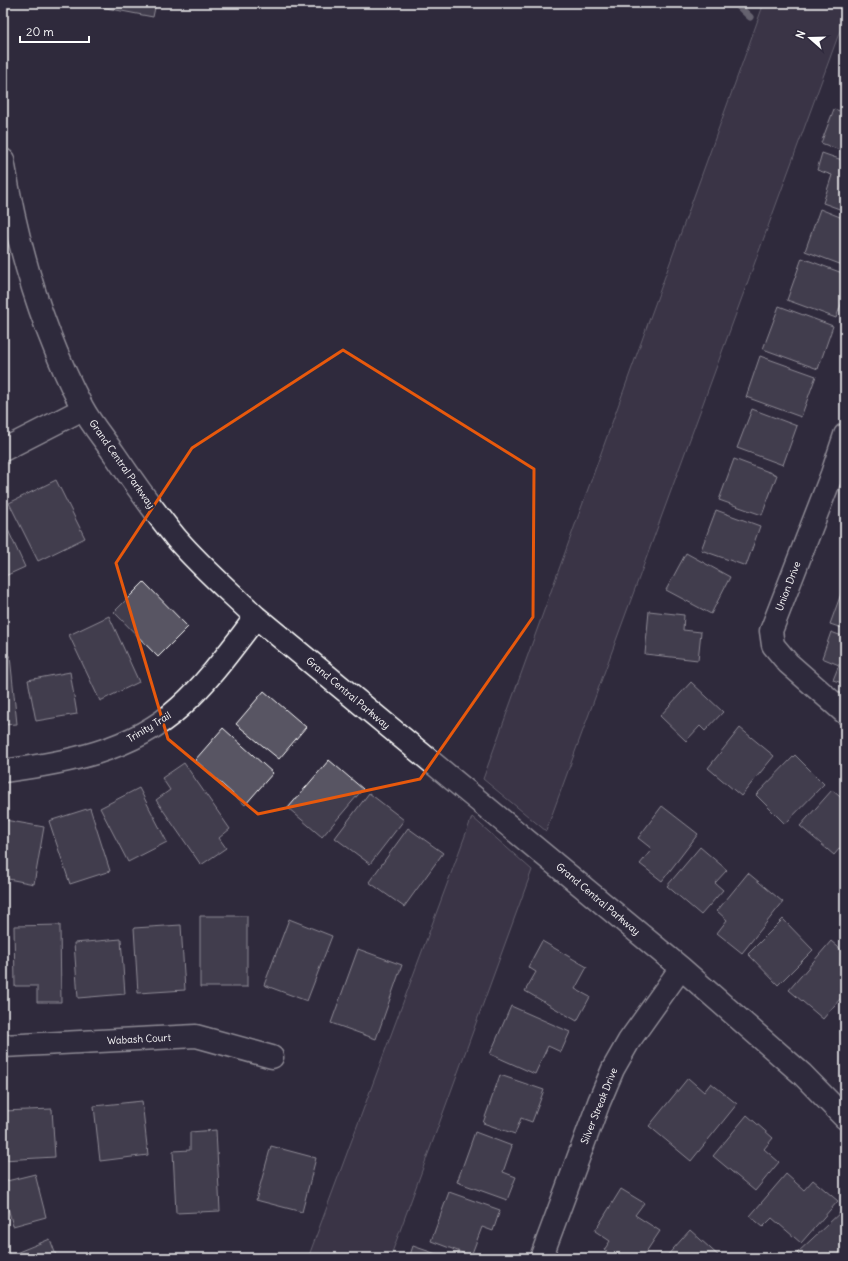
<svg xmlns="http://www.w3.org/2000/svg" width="848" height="1261" viewBox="0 0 848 1261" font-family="Delius,sans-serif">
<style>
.green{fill:#464152;stroke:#a2a0a8}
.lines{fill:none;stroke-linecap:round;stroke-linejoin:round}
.stream{stroke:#a7a6ad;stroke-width:7}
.building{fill:#595564;stroke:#fff}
.minor-casing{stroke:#fff;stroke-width:25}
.minor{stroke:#2f2a3d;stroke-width:22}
.marked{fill:none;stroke:#e8590c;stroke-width:3;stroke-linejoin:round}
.labels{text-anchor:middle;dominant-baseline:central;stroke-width:4;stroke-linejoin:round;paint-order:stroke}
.street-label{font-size:10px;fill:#fff;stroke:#2f2a3d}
</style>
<rect width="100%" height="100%" fill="#2f2a3d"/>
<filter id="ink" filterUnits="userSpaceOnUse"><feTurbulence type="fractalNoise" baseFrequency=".025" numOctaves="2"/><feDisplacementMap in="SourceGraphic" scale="8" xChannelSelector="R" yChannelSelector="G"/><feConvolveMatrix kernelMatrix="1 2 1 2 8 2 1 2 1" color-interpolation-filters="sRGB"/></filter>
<g filter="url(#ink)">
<!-- green -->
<path class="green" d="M 764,3 L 845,3 L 845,17 L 546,831 L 483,779 Z
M 472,817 L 532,870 L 390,1258 L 308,1258 Z"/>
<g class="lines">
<!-- stream -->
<path class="stream" d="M 735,3 L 750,17"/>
</g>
<!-- building -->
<path class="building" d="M 91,3 L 156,3 L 153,17 L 90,5 Z
M 834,109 L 845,113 L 845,152 L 821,143 Z
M 822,153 L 845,161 L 845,211 L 823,203 L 832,175 L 817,170 Z
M 820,209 L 845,219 L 845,266 L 805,251 Z
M 802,258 L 845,274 L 845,294 L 836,318 L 787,300 Z
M 779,306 L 833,326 L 818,369 L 763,349 Z
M 760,356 L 816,376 L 801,417 L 746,397 Z
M 752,409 L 797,426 L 783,465 L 737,448 Z
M 734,459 L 777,475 L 762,515 L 719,500 Z
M 56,480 L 85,538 L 38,561 L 9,503 Z
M 716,510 L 760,526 L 746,566 L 701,550 Z
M 3,519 L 25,567 L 3,577 Z
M 686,553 L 730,577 L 711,614 L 666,590 Z
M 144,582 L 188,627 L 158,657 L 114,612 Z
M 845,583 L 845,629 L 830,624 Z
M 649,611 L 684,615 L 683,630 L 701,632 L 698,660 L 645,654 Z
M 109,616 L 139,682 L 100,701 L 69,635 Z
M 831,632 L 845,637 L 845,684 L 833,680 L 839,665 L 822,658 Z
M 10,656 L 17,724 L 3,725 L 3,657 Z
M 70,672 L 77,714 L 36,721 L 28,680 Z
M 691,682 L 723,712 L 705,731 L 700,726 L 686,741 L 660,716 Z
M 264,691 L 306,727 L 279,759 L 236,724 Z
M 223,728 L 273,773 L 245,805 L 195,760 Z
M 740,728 L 774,756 L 741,796 L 708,768 Z
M 795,755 L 824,784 L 785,824 L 756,795 Z
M 329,760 L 363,789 L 322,837 L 288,808 Z
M 184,763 L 230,829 L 219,838 L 226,848 L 201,865 L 156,800 L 170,790 L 162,778 Z
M 139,788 L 167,842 L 128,862 L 100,808 Z
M 832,790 L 845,801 L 845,842 L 834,855 L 800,826 Z
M 369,793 L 404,820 L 370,864 L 335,838 Z
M 662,806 L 698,834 L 662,881 L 640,864 L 652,849 L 638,838 Z
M 90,808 L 110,871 L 70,884 L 49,821 Z
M 5,820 L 44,827 L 34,884 L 3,878 L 3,831 Z
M 408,828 L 443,853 L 404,907 L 369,882 Z
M 700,847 L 727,870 L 715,883 L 723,890 L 701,915 L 667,886 Z
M 748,873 L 783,902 L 742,953 L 717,933 L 727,920 L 717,911 Z
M 200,916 L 247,916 L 247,987 L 200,987 Z
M 289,919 L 332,936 L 307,1001 L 264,985 Z
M 783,919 L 813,950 L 778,985 L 748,954 Z
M 60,925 L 61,1002 L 37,1002 L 37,986 L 15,986 L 14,926 Z
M 181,925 L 185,990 L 138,993 L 134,928 Z
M 121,939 L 125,994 L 78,998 L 74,943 Z
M 542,941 L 587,967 L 575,989 L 590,997 L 577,1021 L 525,991 L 536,972 L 528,967 Z
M 831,941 L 845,953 L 845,993 L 823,1019 L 789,990 Z
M 358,949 L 402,965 L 376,1039 L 331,1023 Z
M 511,1006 L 570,1032 L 561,1052 L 548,1046 L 535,1074 L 490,1054 Z
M 500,1075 L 544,1090 L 532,1122 L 521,1118 L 515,1134 L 483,1123 Z
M 688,1078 L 704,1092 L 711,1083 L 737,1104 L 691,1161 L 649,1126 Z
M 142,1101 L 148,1155 L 100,1161 L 94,1106 Z
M 52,1109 L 55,1157 L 3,1160 L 3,1111 Z
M 747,1115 L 773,1138 L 764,1149 L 779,1162 L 755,1191 L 713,1156 Z
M 216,1130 L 220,1211 L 176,1213 L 173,1151 L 190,1150 L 190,1132 Z
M 475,1132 L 512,1146 L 503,1172 L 516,1177 L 507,1200 L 457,1182 Z
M 271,1146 L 316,1158 L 302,1212 L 256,1200 Z
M 35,1174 L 46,1217 L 13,1226 L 8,1208 L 3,1209 L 3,1182 Z
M 786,1174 L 804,1190 L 813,1180 L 838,1201 L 801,1243 L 772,1218 L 763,1227 L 750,1216 Z
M 621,1189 L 644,1203 L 635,1215 L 660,1231 L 642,1258 L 616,1258 L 604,1250 L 610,1241 L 595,1231 Z
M 449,1192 L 500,1210 L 493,1231 L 482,1227 L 471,1256 L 431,1241 Z
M 843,1210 L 845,1213 L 845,1258 L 802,1258 L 797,1253 Z
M 690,1230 L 721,1258 L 665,1258 Z
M 50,1239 L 57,1258 L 12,1258 L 11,1255 Z
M 413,1246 L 448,1258 L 409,1258 Z"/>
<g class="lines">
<defs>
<path id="minor" d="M 3,160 C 17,246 42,330 82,407 C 91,424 104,439 115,455 C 134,483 154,511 176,538 C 200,566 229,591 256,617 L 681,968 L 802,1074 L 845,1118
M 845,435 L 832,474 L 771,631 L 773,645 L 788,663 L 845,713
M 3,450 L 83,409
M 3,771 C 65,763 132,751 180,707 C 209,681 232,648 256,617
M 3,1046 L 196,1036 L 272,1057
M 541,1258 L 599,1102 L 613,1069 L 629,1041 L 681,968"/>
</defs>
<!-- minor casing -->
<use href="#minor" class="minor-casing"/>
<!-- minor -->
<use href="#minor" class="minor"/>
</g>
</g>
<!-- marked area -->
<path d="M0 0H848V1261H0ZM 343,350 L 534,469 L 533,617 L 420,779 L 258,814 L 168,739 L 116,563 L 192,448 Z" fill="#2f2a3d" fill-opacity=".55" fill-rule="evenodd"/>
<path class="marked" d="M 343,350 L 534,469 L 533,617 L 420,779 L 258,814 L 168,739 L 116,563 L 192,448 Z"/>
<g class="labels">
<!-- street labels -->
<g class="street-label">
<text transform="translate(122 464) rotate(55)">Grand Central Parkway</text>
<text transform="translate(788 586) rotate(-69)">Union Drive</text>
<text transform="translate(348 693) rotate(40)">Grand Central Parkway</text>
<text transform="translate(149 727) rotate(-31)">Trinity Trail</text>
<text transform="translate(598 899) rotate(40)">Grand Central Parkway</text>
<text transform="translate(139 1039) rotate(-3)">Wabash Court</text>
<text transform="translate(599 1106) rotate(-68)">Silver Streak Drive</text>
</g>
</g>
<!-- margin -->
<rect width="848" height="1261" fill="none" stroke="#2f2a3d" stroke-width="16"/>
<rect x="8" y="8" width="832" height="1245" fill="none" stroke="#fff" stroke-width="1.5" filter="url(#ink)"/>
<!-- north arrow -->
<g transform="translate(810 38) rotate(290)" stroke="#2f2a3d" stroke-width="3" paint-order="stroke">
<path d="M0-3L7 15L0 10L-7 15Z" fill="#ffffff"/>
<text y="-6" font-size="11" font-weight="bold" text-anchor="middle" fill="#ffffff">N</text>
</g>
<!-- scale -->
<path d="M20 36v6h69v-6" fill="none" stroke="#ffffff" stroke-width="2"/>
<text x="26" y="36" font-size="12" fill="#ffffff" stroke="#2f2a3d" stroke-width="3" paint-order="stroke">20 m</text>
</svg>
